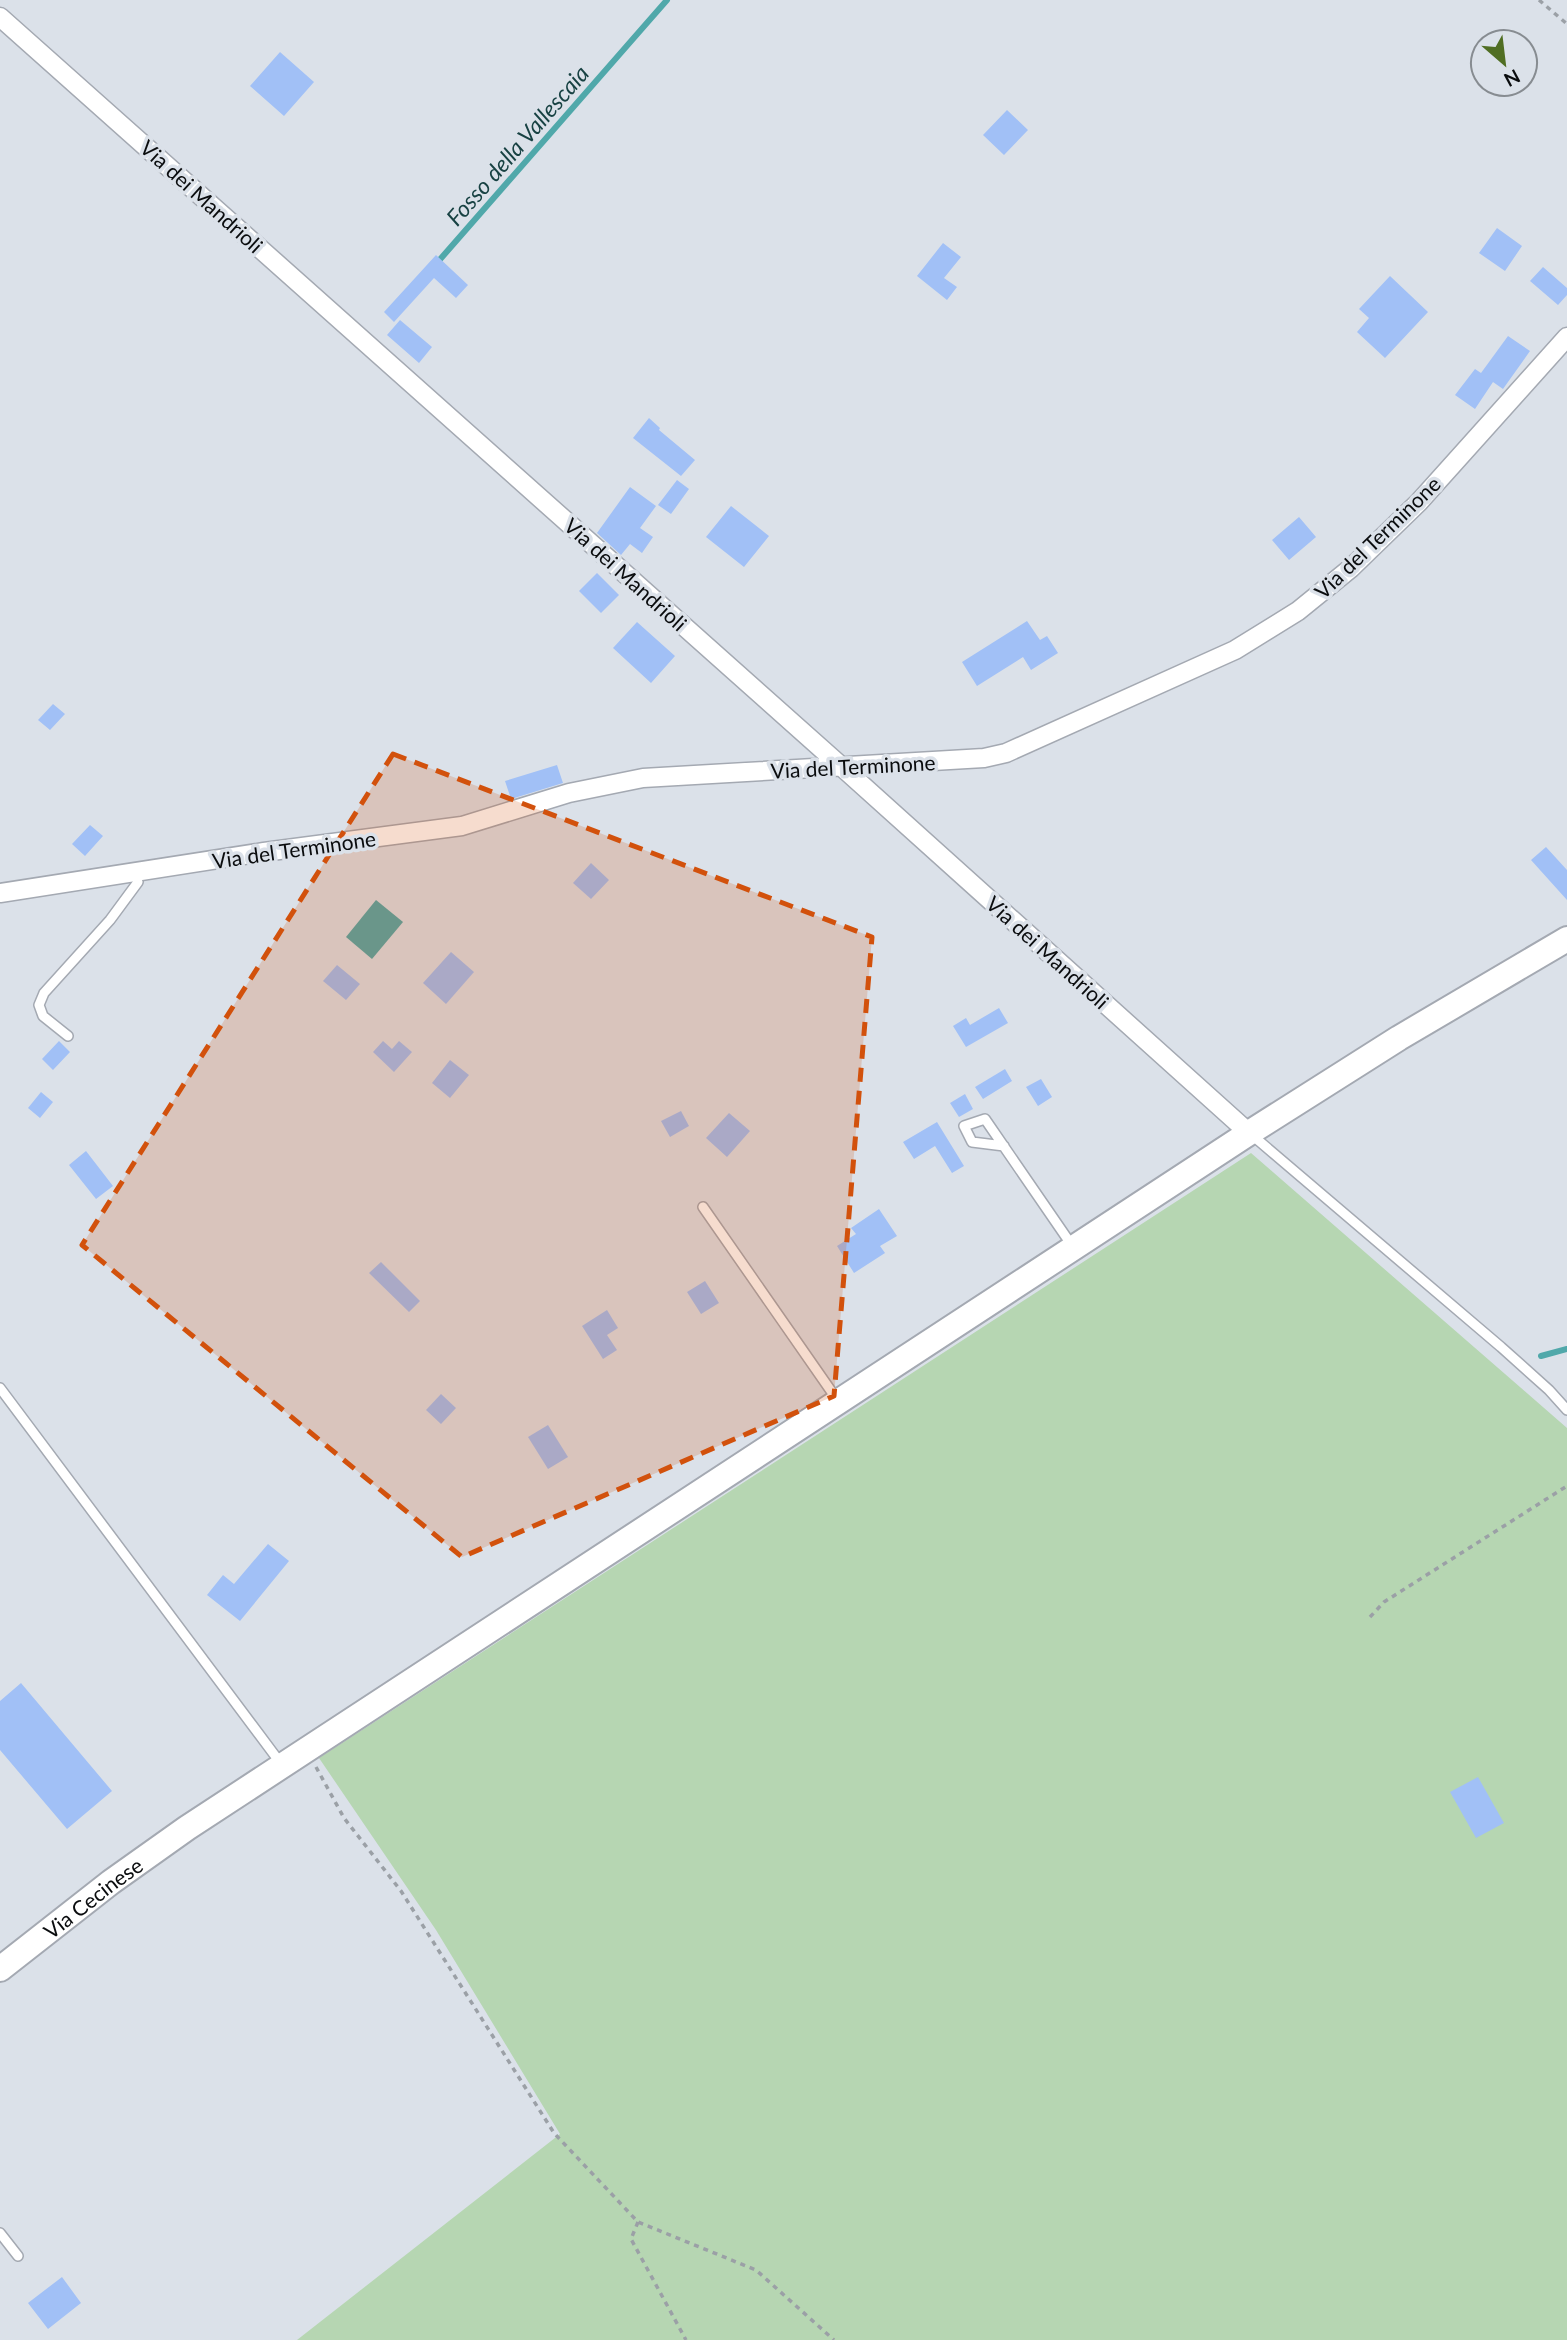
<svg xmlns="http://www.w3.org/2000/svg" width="1567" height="2340" viewBox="0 0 1567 2340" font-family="Lato,sans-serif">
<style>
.green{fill:#b6d6b2}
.water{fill:#50a8aa}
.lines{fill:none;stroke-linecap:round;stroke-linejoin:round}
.stream{stroke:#50a8aa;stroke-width:6}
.building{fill:#a1c0f6}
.lane-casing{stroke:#a4a9b2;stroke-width:12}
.street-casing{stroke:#a4a9b2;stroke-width:21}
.secondary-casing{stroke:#a4a9b2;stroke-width:28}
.path{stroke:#9ba0a6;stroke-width:3.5;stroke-dasharray:5 5;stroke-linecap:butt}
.lane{stroke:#fff;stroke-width:9}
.street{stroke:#fff;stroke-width:18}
.secondary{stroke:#fff;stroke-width:24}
.marked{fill:#d2510c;fill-opacity:0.2;stroke:#d2510c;stroke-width:5;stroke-dasharray:14 9;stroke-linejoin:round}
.labels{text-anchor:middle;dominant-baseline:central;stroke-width:7;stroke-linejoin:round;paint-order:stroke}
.street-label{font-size:21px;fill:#0a0c0e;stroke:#dbe1e9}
.water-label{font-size:23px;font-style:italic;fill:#184243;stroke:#dbe1e9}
</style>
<rect width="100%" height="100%" fill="#dbe1e9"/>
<!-- green -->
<path class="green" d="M 1251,1153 L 1567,1428 L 1567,2340 L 297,2340 L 560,2134 L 436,1930 L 319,1758 Z"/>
<!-- water -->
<path class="water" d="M 376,900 L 403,922 L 372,959 L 346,937 Z"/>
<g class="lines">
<!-- stream -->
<path class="stream" d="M 436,264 L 667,0
M 1541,1356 L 1567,1349"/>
</g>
<!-- building -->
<path class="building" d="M 280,52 L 314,82 L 284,116 L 250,86 Z
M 1007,110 L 1028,130 L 1004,155 L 983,135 Z
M 1497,228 L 1522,246 L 1505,271 L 1479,253 Z
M 943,243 L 961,257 L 944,278 L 957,287 L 947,300 L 917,276 Z
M 436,255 L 468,285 L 456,298 L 434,278 L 394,322 L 384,312 Z
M 1543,267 L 1567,288 L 1567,295 L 1558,305 L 1530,281 Z
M 1390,276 L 1428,312 L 1385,358 L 1357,332 L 1369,318 L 1359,309 Z
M 400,320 L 432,347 L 419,363 L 387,335 Z
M 1508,336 L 1530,351 L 1503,389 L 1493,382 L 1475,409 L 1455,395 L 1475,369 L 1481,373 Z
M 649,418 L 660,428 L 659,430 L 695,460 L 681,476 L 633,438 Z
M 677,480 L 689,489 L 671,514 L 658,505 Z
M 630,487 L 656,506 L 640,528 L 653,537 L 642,553 L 630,544 L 621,555 L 597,533 Z
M 731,506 L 769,536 L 744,567 L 706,537 Z
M 1299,517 L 1316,537 L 1289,560 L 1272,540 Z
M 597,573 L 619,595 L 601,613 L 579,591 Z
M 1027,621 L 1040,640 L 1047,636 L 1058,653 L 1031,670 L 1023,657 L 977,686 L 962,662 Z
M 637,622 L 675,656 L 651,683 L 613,648 Z
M 53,704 L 65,714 L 50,730 L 38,720 Z
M 557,765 L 563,783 L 511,799 L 505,781 Z
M 90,825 L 103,836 L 85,856 L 72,844 Z
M 1546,847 L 1567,870 L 1567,900 L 1531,860 Z
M 591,863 L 609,880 L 591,899 L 573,883 Z
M 451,952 L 474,972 L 446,1004 L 423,983 Z
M 337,965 L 360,984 L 346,1000 L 323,981 Z
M 999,1008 L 1008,1023 L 966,1047 L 953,1026 L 966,1018 L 970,1025 Z
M 59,1041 L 70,1052 L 53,1070 L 42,1059 Z
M 383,1041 L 392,1049 L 399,1041 L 412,1052 L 394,1072 L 373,1052 Z
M 450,1060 L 469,1075 L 450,1098 L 432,1083 Z
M 1005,1069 L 1012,1081 L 983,1099 L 975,1087 Z
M 1041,1079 L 1052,1097 L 1038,1106 L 1026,1087 Z
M 41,1092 L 53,1102 L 40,1118 L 28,1108 Z
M 965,1094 L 973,1109 L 959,1117 L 950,1103 Z
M 681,1111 L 689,1126 L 670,1137 L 661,1121 Z
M 729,1113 L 750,1131 L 727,1157 L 706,1138 Z
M 937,1122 L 964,1166 L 952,1173 L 935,1146 L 914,1159 L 903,1142 Z
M 86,1151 L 113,1186 L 96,1199 L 69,1165 Z
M 879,1209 L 897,1236 L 880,1246 L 885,1253 L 854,1273 L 837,1246 L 856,1234 L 851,1228 Z
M 381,1262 L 420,1301 L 409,1312 L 369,1273 Z
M 705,1281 L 719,1303 L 701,1314 L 687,1292 Z
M 607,1310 L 618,1328 L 607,1335 L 617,1350 L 603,1359 L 582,1326 Z
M 441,1394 L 456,1408 L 441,1424 L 426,1410 Z
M 548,1425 L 568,1457 L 548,1469 L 528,1437 Z
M 268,1544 L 289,1561 L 240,1621 L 207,1595 L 223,1575 L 234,1584 Z
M 21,1683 L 112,1791 L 67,1829 L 0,1750 L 0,1701 Z
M 1478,1777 L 1504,1823 L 1476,1838 L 1450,1792 Z
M 62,2277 L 81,2303 L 48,2329 L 28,2303 Z"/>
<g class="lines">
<defs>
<path id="lane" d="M 68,1036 L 43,1016 L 39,1005 L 44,993 L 110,920 L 138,882
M 1252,1135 L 1501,1347 L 1549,1390 L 1567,1410
M 1004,1146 L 972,1142 L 964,1126 L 985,1119 L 1073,1247
M 703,1207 L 838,1401
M 0,1388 L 282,1765
M 0,2233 L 18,2256"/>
<path id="street" d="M 0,17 L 842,767 L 1249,1133
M 0,893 L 264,852 L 462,826 L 569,793 L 643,778 L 984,758 L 1006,753 L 1235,650 L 1298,611 L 1351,568 L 1419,502 L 1567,337"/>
<g id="secondary">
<path id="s1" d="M 0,1969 L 111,1882 L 187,1828 L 1249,1133 L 1399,1038 L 1567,939"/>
</g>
</defs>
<!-- lane casing -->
<use href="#lane" class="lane-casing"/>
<!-- street casing -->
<use href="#street" class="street-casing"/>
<!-- secondary casing -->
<use href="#secondary" class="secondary-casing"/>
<!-- path -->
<path class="path" d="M 1539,0 L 1567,24
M 1370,1617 L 1384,1602 L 1567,1486
M 316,1767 L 344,1818 L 401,1891 L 554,2133 L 638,2222 L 756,2270 L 834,2340
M 638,2222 L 631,2239 L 686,2340"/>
<!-- lane -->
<use href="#lane" class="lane"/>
<!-- street -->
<use href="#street" class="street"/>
<!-- secondary -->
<use href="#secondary" class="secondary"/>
</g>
<!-- marked area -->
<path class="marked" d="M 393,754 L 872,937 L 834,1396 L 462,1557 L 82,1245 Z"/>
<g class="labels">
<!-- street labels -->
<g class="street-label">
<text transform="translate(202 196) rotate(42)">Via dei Mandrioli</text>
<text transform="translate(1377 537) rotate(-44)">Via del Terminone</text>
<text transform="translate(626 574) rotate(42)">Via dei Mandrioli</text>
<text transform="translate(853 766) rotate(-3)">Via del Terminone</text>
<text transform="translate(294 849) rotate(-8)">Via del Terminone</text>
<text transform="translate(1048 952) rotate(42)">Via dei Mandrioli</text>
<text stroke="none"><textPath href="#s1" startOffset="117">Via Cecinese</textPath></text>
</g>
<!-- water labels -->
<g class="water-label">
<text transform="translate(517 145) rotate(-49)">Fosso della Vallescaia</text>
</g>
</g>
<!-- north arrow -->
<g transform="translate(1504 63) rotate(152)"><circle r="33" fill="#dbe1e9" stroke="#878c91" stroke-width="2"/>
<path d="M0-5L12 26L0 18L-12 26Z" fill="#506e23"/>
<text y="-10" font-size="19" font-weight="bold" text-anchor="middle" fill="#0a0c0e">N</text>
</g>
</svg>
